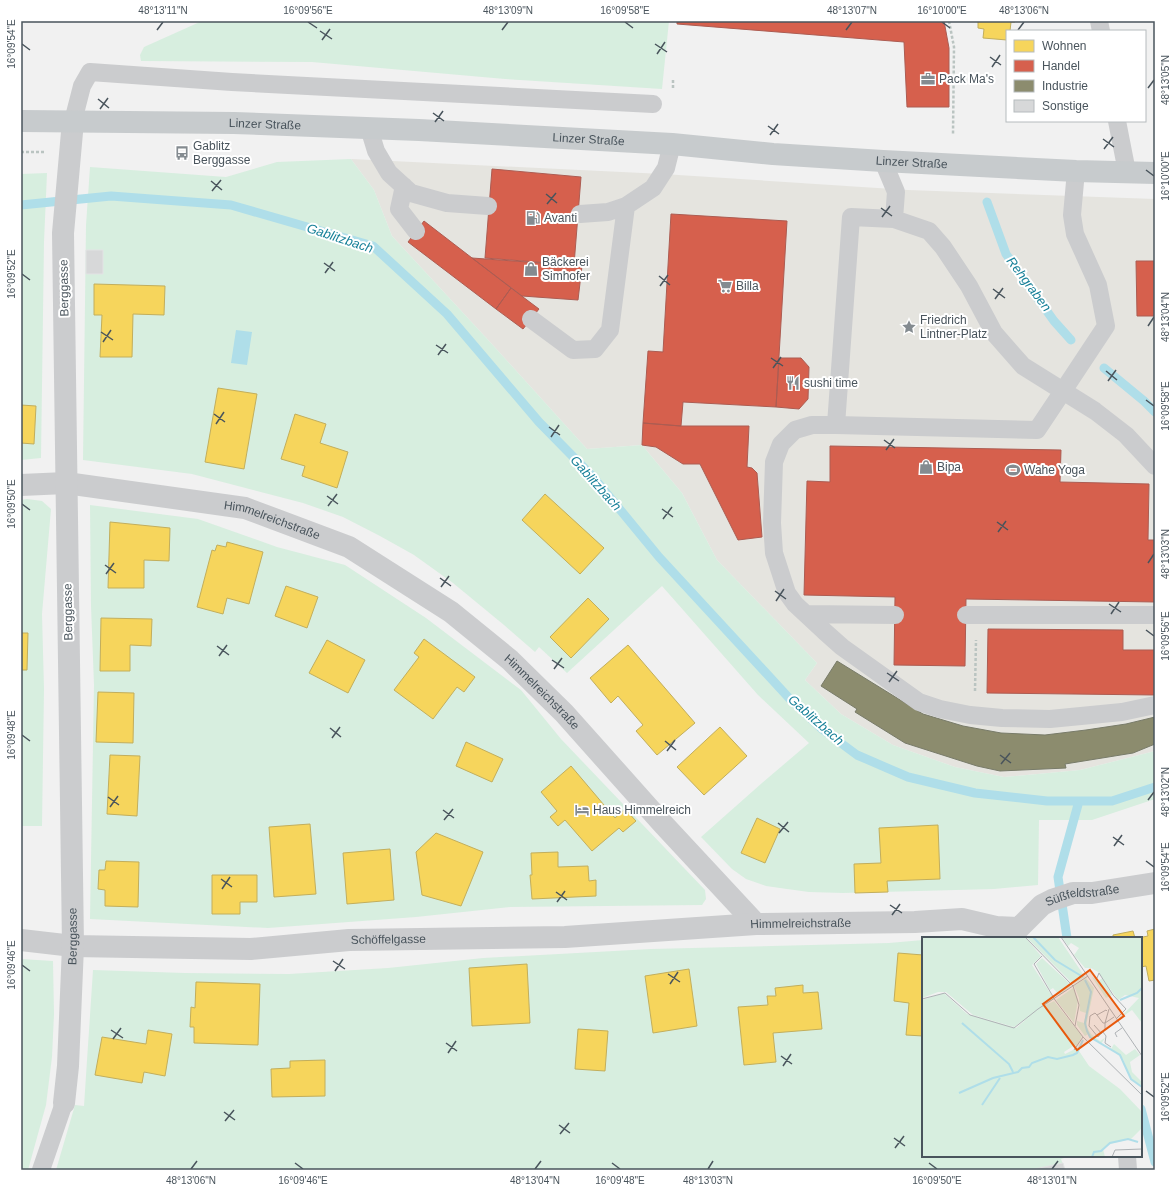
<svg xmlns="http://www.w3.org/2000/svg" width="1176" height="1191" viewBox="0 0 1176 1191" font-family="Helvetica,sans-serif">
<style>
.commercial{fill:#e5e4df}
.green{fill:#d7eedf}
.water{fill:#afdee9}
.homes{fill:#f6d55c;stroke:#c2ae5c}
.shops{fill:#d6604d;stroke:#ac5c52}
.industry{fill:#8c8c6e;stroke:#787b69}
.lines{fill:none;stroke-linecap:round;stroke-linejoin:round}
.stream{stroke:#afdee9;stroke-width:9}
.building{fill:#d7d8d9;stroke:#e2e3e4}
.path{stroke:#bac4c1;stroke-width:2.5;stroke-dasharray:3 2;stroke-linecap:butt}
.service{stroke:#cbccce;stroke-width:18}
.minor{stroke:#cbccce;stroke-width:22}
.primary{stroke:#c7cbcd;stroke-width:22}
.ticks{fill:none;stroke:#49545c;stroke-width:1.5}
.labels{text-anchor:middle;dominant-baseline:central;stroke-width:4;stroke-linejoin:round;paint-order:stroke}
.poi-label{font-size:12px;fill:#49545c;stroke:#fff;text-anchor:start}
.street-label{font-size:12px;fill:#49545c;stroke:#fff}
.water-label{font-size:13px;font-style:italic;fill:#188199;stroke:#fff}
.inset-river{fill:none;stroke:#afdee9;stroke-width:2}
.inset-road{fill:none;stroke:#aeb2b5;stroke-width:1}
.view{fill:#e8590c;fill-opacity:0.15;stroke:#e8590c;stroke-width:2}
.inset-edge{fill:none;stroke:#49545c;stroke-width:2}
.neatline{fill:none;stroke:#49545c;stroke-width:1.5}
.ticks-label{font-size:10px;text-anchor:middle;fill:#49545c}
</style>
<rect width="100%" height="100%" fill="#f1f1f1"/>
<!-- commercial -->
<path class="commercial" d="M 351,159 L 663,174 L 908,190 L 1155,199 L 1155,751 L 1080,770 L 1004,777 L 955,767 L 893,745 L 841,714 L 805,680 L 817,663 L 717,560 L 682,493 L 642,445 L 587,449 L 490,342 L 392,236 L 374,190 Z"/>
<!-- green -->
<path class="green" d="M 202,21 L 669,21 L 662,89 L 505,79 L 312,62 L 141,61 L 140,55 L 144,47 Z
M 351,159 L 374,190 L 392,236 L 490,342 L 587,449 L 642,445 L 682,493 L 717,560 L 817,663 L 805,680 L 841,714 L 893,745 L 955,767 L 1004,777 L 1080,770 L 1155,751 L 1155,799 L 1092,820 L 1039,820 L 1038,885 L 994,889 L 843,893 L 809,892 L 787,889 L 766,886 L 746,879 L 732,869 L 701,837 L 762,783 L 809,743 L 758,695 L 662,586 L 567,673 L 539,647 L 535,652 L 504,625 L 453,583 L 414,555 L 380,536 L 343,517 L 303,503 L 192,474 L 83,460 L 86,225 L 90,167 L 226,177 L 277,162 Z
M 47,173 L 44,242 L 41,458 L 21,460 L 21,174 Z
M 27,499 L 42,501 L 51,509 L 42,614 L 44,689 L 42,826 L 21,826 L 21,500 Z
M 90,505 L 198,519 L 277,547 L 345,565 L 426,618 L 521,690 L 561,739 L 705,890 L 706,899 L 702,905 L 510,907 L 416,917 L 268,928 L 90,919 L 94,685 L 91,606 Z
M 923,940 L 923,1156 L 1070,1156 L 1061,1159 L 1065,1170 L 56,1170 L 75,1105 L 84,1106 L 93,970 L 185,973 L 289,974 L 388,968 L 483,958 L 651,949 L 889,943 Z
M 21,959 L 53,961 L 54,1014 L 52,1057 L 46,1105 L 28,1170 L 21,1170 Z"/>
<!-- water -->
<path class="water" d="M 236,330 L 252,332 L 247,365 L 231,363 Z"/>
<!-- homes -->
<path class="homes" d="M 978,21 L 1015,21 L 1015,22 L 1011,22 L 1010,31 L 1007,31 L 1007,40 L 983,38 L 984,29 L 978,28 Z
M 94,284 L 165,286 L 164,315 L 133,314 L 132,357 L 100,357 L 102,315 L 94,315 Z
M 218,388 L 257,394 L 244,469 L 205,462 Z
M 21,405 L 36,406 L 34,444 L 21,443 Z
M 295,414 L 326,424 L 320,443 L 348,452 L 337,488 L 302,476 L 305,466 L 281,459 Z
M 545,494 L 604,548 L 580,574 L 522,520 Z
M 110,522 L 170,528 L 169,561 L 144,560 L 144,588 L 108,588 Z
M 227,542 L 263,552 L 249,604 L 227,598 L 223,614 L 197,607 L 212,550 L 215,551 L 217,545 L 226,547 Z
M 286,586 L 318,597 L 307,628 L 275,616 Z
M 588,598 L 609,619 L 571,658 L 550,637 Z
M 101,618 L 152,619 L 151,646 L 130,645 L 130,671 L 100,671 Z
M 21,633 L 28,633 L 27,670 L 21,670 Z
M 424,639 L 475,677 L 464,692 L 457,687 L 433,719 L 394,690 L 419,657 L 414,653 Z
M 327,640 L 365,660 L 348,693 L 309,673 Z
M 628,645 L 695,723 L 657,755 L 636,731 L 643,725 L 618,696 L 611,703 L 590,678 Z
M 98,692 L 134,693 L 133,743 L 96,742 Z
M 720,727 L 747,756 L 704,795 L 677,767 Z
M 466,742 L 503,759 L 492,782 L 456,766 Z
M 110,755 L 140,756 L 137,816 L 107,814 Z
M 571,766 L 615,818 L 625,809 L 636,821 L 623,832 L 619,828 L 592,851 L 565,820 L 558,826 L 550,817 L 557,811 L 541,792 Z
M 757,818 L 780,829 L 765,863 L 741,853 Z
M 310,824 L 316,894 L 274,897 L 269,827 Z
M 938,825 L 940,879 L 887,881 L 888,892 L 855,893 L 854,864 L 881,863 L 879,828 Z
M 436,833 L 483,852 L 461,906 L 422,895 L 416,852 Z
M 390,849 L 394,900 L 347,904 L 343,853 Z
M 558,852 L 558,867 L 588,866 L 589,881 L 596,880 L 596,896 L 532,899 L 530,875 L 532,875 L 531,853 Z
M 106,861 L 139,862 L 138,907 L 105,906 L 105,890 L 98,889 L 99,870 L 105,870 Z
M 212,875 L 257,875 L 257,902 L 240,902 L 240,914 L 212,914 Z
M 1155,929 L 1155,980 L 1149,981 L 1146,966 L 1141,967 L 1141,938 L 1138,938 L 1148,936 L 1147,931 Z
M 1133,931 L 1135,938 L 1113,938 L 1113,935 Z
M 898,953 L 923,955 L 923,1036 L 906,1035 L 909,1003 L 894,1001 Z
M 527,964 L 530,1023 L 472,1026 L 469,968 Z
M 689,969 L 697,1026 L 653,1033 L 645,976 Z
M 196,982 L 260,984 L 258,1045 L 194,1043 L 194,1027 L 190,1027 L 191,1007 L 195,1008 Z
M 803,985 L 803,993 L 818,992 L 822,1029 L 773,1033 L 776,1062 L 744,1065 L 738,1007 L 768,1005 L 767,996 L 776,996 L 775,988 Z
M 578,1029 L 608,1031 L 605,1071 L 575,1069 Z
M 148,1030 L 172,1034 L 165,1076 L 144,1072 L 142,1083 L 95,1075 L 102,1037 L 146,1044 Z
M 325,1060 L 325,1096 L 272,1097 L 271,1069 L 290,1068 L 290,1061 Z"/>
<!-- shops -->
<path class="shops" d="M 677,21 L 944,21 L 949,48 L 949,107 L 907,107 L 904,42 L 677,24 Z
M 492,169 L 581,177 L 574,265 L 485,258 Z
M 671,214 L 787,221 L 776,407 L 683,402 L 681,426 L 643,423 L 648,351 L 663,352 Z
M 424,221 L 511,288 L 496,309 L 408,242 Z
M 472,258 L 582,266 L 578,300 L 522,296 Z
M 1136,261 L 1155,261 L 1155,316 L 1137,316 Z
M 511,288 L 539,309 L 523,329 L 496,309 Z
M 779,358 L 801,358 L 809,367 L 808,399 L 799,409 L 776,407 Z
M 643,423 L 681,426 L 749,426 L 747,467 L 752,468 L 757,473 L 762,537 L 738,540 L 700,464 L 683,464 L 656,447 L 642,445 Z
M 830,446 L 1061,450 L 1060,482 L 1149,484 L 1148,540 L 1155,540 L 1155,602 L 966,599 L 965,666 L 894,665 L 895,597 L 804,595 L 807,481 L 830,482 Z
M 988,629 L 1123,630 L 1123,650 L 1155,650 L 1155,695 L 987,693 Z"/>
<!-- industry -->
<path class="industry" d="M 837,661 L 923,714 L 963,726 L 1001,733 L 1045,735 L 1086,730 L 1126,724 L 1155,717 L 1155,744 L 1133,753 L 1065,764 L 1066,768 L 1000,771 L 977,766 L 905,743 L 855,712 L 857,709 L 821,686 Z"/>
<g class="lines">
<!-- stream -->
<path class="stream" d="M 987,202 L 1006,254 L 1054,321 L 1071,340
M 21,205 L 111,196 L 231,205 L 373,246 L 447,314 L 539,422 L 594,478 L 659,557 L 789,698 L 822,729 L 857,755 L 908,777 L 975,793 L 1047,801 L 1112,801 L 1155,787
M 1104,368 L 1144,401 L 1155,412
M 1067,938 L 1058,877 L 1079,801
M 1141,1109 L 1155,1162"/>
</g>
<!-- building -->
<path class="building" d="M 86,250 L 103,250 L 103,274 L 86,274 Z
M 1063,1163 L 1065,1170 L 1029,1170 L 1044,1167 Z"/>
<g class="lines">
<!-- path -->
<path class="path" d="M 949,21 L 954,47 L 953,135
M 673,88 L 673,78
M 21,152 L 44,152
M 975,691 L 976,640"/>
<!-- service -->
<path class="service" d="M 1099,21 L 1101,31
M 73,121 L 82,86 L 90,72 L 232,82 L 653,104
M 1117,121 L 1127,172
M 369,128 L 376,151 L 389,173 L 411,193 L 447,203 L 488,206
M 883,161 L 896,192 L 894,219 L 929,231 L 943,247 L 969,286 L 994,333 L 1023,366 L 1063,391 L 1037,430 L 836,425 L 851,217 L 894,219
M 1076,171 L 1072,215 L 1075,234 L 1098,285 L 1106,326 L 1063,391 L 1095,411 L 1126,435 L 1155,466
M 404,186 L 399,209 L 416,231
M 580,214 L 608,212 L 626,206 L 653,188 L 666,168 L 672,144
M 531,319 L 573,350 L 595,349 L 610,330 L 626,206
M 836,425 L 812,425 L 795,430 L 781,444 L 774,462 L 772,523 L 774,553 L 787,593 L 795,604 L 824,631 L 842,647 L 919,702 L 940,709 L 970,715 L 1002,718 L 1050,719 L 1122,712 L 1155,705
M 806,614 L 895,615
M 966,615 L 1155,615
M 1127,1156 L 1128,1170
M 41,1170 L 64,1103"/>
<!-- minor -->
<g class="minor">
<path id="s1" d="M 21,485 L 66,483 L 245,508 L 349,547 L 451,612 L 510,660 L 564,713 L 663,824 L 756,924"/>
<path id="s2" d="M 21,940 L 73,946 L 251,949 L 349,940 L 565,937 L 756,924 L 915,922 L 962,919 L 996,927 L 1019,928 L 1042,905 L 1052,900 L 1073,893 L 1092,893 L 1155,883"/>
<path id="s3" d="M 64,1103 L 68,1066 L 73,946 L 63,233 L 73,121"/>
</g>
<!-- primary -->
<path class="primary" id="s4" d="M 21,121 L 234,123 L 419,130 L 672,144 L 773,154 L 883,161 L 1076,171 L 1155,173"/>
</g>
<!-- ticks -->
<path class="ticks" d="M 308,22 L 317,28M 625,22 L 633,28M 942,22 L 950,28M 157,30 L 163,22M 502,30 L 508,22M 846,30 L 852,22M 1018,30 L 1024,22M 320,31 L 332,39M 322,40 L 330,29M 22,44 L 30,50M 655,44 L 667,52M 657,54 L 665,42M 990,57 L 1001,65M 992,67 L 1000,55M 1148,88 L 1154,80M 98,99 L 109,108M 100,109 L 108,98M 433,113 L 444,121M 435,122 L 443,111M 768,126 L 779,134M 770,135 L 778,124M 1103,139 L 1114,147M 1104,149 L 1113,137M 1146,170 L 1154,176M 211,181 L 222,190M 212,191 L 221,180M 546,194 L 557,203M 547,204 L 556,193M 881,208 L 892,216M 882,217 L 890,206M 324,263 L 335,271M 325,273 L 333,262M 22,274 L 30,280M 659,276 L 670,285M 660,286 L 668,275M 993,289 L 1005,298M 995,299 L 1003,288M 1148,326 L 1154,317M 101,332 L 113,340M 103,342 L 111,330M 436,345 L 448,353M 438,355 L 446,344M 771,358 L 783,366M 773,368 L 781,357M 1106,371 L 1117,380M 1108,381 L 1116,370M 1146,400 L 1154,406M 214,414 L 225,422M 216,424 L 224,412M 549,427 L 560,435M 551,437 L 559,425M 884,440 L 895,448M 886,450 L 894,439M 327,496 L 338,504M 22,504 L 30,510M 328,506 L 337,494M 662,509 L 673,517M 663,519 L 672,507M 997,522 L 1008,530M 998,532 L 1006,521M 1148,563 L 1154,554M 105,565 L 116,573M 106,574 L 114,563M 440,578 L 451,586M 441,587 L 449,576M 775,591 L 786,599M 776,601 L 784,589M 1109,604 L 1121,612M 1111,614 L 1119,602M 1146,630 L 1154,636M 217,646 L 229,655M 219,656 L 227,645M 552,660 L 564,668M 554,669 L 562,658M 887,673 L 899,681M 889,682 L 897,671M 330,728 L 341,737M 22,735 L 30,741M 332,738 L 340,727M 665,741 L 676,750M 667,751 L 675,740M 1000,755 L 1011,763M 1001,764 L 1010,753M 108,797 L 119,805M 1148,800 L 1154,792M 110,807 L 118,796M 443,810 L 454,818M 444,820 L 453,809M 778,823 L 789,832M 779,833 L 788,822M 1113,837 L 1124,845M 1114,846 L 1122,835M 1146,861 L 1154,867M 221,879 L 232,887M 222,889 L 230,877M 556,892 L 567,900M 557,902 L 565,891M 890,905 L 902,913M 892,915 L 900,904M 333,961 L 345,969M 22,965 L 30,971M 335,971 L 343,959M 668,974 L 680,982M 670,984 L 678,972M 111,1030 L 123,1038M 113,1039 L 121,1028M 446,1043 L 457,1051M 448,1053 L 456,1041M 781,1056 L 792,1064M 783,1066 L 791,1054M 1146,1091 L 1154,1097M 224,1112 L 235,1120M 225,1121 L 234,1110M 559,1125 L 570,1133M 560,1134 L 569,1123M 894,1138 L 905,1146M 895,1148 L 904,1136M 295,1163 L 303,1169M 612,1163 L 620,1169M 929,1163 L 937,1169M 191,1169 L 197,1161M 535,1169 L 541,1161M 708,1169 L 713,1161M 1052,1169 L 1058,1161"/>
<!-- icons -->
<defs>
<symbol id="office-bare" viewBox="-9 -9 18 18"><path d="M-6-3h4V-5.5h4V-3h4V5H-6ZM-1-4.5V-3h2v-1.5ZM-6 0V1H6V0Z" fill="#848b90" stroke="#fff" stroke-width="2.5" paint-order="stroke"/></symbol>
<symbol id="bus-bare" viewBox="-9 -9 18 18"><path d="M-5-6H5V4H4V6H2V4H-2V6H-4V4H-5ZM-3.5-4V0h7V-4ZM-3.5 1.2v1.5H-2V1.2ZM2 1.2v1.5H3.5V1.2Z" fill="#848b90" stroke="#fff" stroke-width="2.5" paint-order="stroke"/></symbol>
<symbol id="fuel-bare" viewBox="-9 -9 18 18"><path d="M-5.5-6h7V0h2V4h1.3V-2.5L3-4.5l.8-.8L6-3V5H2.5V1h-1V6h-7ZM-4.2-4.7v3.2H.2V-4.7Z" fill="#848b90" stroke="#fff" stroke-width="2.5" paint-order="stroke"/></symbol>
<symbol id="shop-bare" viewBox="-9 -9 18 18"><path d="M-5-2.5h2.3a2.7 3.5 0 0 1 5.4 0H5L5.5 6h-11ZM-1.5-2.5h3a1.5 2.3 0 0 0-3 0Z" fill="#848b90" stroke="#fff" stroke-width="2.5" paint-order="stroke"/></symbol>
<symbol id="supermarket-bare" viewBox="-9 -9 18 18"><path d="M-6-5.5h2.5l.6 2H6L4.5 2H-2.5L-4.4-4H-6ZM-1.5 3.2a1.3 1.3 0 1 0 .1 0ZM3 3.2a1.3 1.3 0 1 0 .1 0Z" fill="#848b90" stroke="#fff" stroke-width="2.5" paint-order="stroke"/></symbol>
<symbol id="sight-bare" viewBox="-9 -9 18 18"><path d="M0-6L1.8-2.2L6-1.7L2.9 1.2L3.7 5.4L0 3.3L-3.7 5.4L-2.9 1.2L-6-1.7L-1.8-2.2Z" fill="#848b90" stroke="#fff" stroke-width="2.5" paint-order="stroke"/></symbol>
<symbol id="restaurant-bare" viewBox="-9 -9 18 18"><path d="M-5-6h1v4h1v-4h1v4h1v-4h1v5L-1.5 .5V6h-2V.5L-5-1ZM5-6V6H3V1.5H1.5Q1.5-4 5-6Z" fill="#848b90" stroke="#fff" stroke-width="2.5" paint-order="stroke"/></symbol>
<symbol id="stadium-bare" viewBox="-9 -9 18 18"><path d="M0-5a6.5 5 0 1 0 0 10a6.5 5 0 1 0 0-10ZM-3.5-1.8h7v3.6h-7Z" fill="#848b90" stroke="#fff" stroke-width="2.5" paint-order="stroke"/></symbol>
<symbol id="hotel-bare" viewBox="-9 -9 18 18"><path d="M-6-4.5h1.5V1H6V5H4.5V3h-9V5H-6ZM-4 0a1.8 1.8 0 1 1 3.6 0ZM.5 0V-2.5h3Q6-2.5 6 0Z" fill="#848b90" stroke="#fff" stroke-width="2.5" paint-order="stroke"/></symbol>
</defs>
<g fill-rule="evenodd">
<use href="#office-bare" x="918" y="69" width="20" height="20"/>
<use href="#bus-bare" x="172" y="143" width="20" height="20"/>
<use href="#fuel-bare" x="523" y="208" width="20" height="20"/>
<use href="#shop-bare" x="521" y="259" width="20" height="20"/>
<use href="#supermarket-bare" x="715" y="276" width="20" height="20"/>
<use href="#sight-bare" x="899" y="317" width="20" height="20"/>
<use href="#restaurant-bare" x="783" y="373" width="20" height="20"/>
<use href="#shop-bare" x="916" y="457" width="20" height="20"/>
<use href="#stadium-bare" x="1003" y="460" width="20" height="20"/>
<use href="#hotel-bare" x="572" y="800" width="20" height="20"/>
</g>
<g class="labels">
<!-- poi labels -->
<g class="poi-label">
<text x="939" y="79">Pack Ma's</text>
<text x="193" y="146">Gablitz<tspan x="193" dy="14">Berggasse</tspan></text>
<text x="544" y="218">Avanti</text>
<text x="542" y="262">Bäckerei<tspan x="542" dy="14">Simhofer</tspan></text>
<text x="736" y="286">Billa</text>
<text x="920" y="320">Friedrich<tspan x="920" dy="14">Lintner-Platz</tspan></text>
<text x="804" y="383">sushi time</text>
<text x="937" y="467">Bipa</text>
<text x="1024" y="470">Wahe Yoga</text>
<text x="593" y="810">Haus Himmelreich</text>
</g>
<!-- street labels -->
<g class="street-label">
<text stroke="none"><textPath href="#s4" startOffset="244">Linzer Straße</textPath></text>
<text stroke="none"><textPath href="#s4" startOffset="568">Linzer Straße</textPath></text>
<text stroke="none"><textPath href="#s4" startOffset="892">Linzer Straße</textPath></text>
<text transform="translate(64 288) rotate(-91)">Berggasse</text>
<text stroke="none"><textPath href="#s1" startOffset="255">Himmelreichstraße</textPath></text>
<text transform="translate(68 612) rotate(-91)">Berggasse</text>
<text stroke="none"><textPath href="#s1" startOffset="579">Himmelreichstraße</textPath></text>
<text stroke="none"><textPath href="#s2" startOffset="1075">Süßfeldstraße</textPath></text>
<text stroke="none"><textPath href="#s2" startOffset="781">Himmelreichstraße</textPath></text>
<text stroke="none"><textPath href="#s3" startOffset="167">Berggasse</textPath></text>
<text stroke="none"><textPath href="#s2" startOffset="368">Schöffelgasse</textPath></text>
</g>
<!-- water labels -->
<g class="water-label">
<text transform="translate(340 238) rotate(18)">Gablitzbach</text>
<text transform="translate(1029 284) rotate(53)">Rehgraben</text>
<text transform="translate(596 483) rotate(48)">Gablitzbach</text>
<text transform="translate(816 720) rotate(41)">Gablitzbach</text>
</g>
</g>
<!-- overview -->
<g transform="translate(922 937)">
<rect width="220" height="220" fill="#f1f1f1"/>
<path d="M 0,0 L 103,0 L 119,19 L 110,28 L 132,62 L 92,90 L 51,78 L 24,55 L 16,55 L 0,61 ZM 104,0 L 136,0 L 163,40 L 151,47 ZM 140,0 L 220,0 L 220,86 L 210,73 L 197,82 L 217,61 L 203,58 L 196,63 L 176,35 L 169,31 L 163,31 L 152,18 L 157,11 L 149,6 L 146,9 ZM 120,21 L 146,45 L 149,49 L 137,58 L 131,51 L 128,53 L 114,27 ZM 170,40 L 177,44 L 180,41 L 190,58 L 184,61 ZM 164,41 L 172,51 L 164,89 L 169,97 L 178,104 L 183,101 L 179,107 L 166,97 L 163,99 L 155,88 L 155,84 L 162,86 L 164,76 L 158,74 L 157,61 L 152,49 ZM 151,51 L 156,63 L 152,86 L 134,63 ZM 22,56 L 45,77 L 94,91 L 116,72 L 132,64 L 160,99 L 155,109 L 153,108 L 142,115 L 143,117 L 155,111 L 167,129 L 198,152 L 220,175 L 220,191 L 209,202 L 187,207 L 181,212 L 183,220 L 0,220 L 0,63 ZM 192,107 L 204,118 L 213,112 L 218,118 L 208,125 L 210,135 L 220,145 L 220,150 L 208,140 L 201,122 L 189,112 Z" fill="#d7eedf"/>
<path class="inset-river" d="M 111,0 L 133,23 L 161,40M 163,43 L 169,55 L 163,86 L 165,94 L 168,100 L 198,118 L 209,142 L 220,150M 198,63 L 215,56 L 220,51M 40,86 L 87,127 L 91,135M 37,156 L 71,141 L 96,135 L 100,131 L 107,130 L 110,126 L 126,120 L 135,122 L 151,118 L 155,116 L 161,103M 60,168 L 78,141M 170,220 L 172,215 L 179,214 L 188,206 L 206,202 L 216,205"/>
<path class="inset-road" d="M 103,0 L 151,49 L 157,68 L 153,89M 139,0 L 220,119M 120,19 L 112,27 L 133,63 L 161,100M 175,41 L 177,36 L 191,58 L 204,72 L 194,82M 0,62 L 23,56 L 48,78 L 92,91 L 116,72 L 166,39M 185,74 L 184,73 L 175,78 L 181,86 L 183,86 L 187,72M 175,78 L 173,76 L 168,79 L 167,89 L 176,100 L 183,92 L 183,86 L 192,80M 172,88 L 180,97M 181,95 L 184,99 L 183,106 L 189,110M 161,100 L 220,158M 195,100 L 193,96 L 200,91M 152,113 L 161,100M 190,220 L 193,213 L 220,212"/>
<path class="view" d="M 168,33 L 202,79 L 155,113 L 121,67 Z"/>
<rect width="220" height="220" class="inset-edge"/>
</g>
<!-- border -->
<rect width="1176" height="1191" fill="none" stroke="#ffffff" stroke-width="44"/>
<!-- legend -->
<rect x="1006" y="30" width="140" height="92" fill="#ffffff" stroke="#b6bbbe"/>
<rect x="1014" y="40" width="20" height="12" fill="#f6d55c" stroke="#b6bbbe"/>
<text x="1042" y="50" font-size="12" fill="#49545c">Wohnen</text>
<rect x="1014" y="60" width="20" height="12" fill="#d6604d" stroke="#b6bbbe"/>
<text x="1042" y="70" font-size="12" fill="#49545c">Handel</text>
<rect x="1014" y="80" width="20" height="12" fill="#8c8c6e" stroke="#b6bbbe"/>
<text x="1042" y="90" font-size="12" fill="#49545c">Industrie</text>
<rect x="1014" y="100" width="20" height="12" fill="#d7d8d9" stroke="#b6bbbe"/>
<text x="1042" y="110" font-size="12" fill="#49545c">Sonstige</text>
<rect x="22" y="22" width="1132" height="1147" class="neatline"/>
<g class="ticks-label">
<text x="163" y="14">48°13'11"N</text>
<text x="308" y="14">16°09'56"E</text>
<text x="508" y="14">48°13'09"N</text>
<text x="625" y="14">16°09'58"E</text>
<text x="852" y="14">48°13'07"N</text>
<text x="942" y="14">16°10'00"E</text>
<text x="1024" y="14">48°13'06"N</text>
<text transform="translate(11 44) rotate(-90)" y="4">16°09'54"E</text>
<text transform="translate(1165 80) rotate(-90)" y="4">48°13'05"N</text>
<text transform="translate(1165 176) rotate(-90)" y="4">16°10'00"E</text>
<text transform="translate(11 274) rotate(-90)" y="4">16°09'52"E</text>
<text transform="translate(1165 317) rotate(-90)" y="4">48°13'04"N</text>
<text transform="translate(1165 406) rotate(-90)" y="4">16°09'58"E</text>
<text transform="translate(11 504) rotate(-90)" y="4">16°09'50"E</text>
<text transform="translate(1165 554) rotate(-90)" y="4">48°13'03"N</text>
<text transform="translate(1165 636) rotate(-90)" y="4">16°09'56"E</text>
<text transform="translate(11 735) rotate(-90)" y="4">16°09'48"E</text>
<text transform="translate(1165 792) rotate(-90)" y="4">48°13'02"N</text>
<text transform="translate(1165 867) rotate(-90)" y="4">16°09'54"E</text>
<text transform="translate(11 965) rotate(-90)" y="4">16°09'46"E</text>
<text transform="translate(1165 1097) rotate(-90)" y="4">16°09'52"E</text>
<text x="191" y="1184">48°13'06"N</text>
<text x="303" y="1184">16°09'46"E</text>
<text x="535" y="1184">48°13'04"N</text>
<text x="620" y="1184">16°09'48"E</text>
<text x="708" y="1184">48°13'03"N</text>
<text x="937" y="1184">16°09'50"E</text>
<text x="1052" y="1184">48°13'01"N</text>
</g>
</svg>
